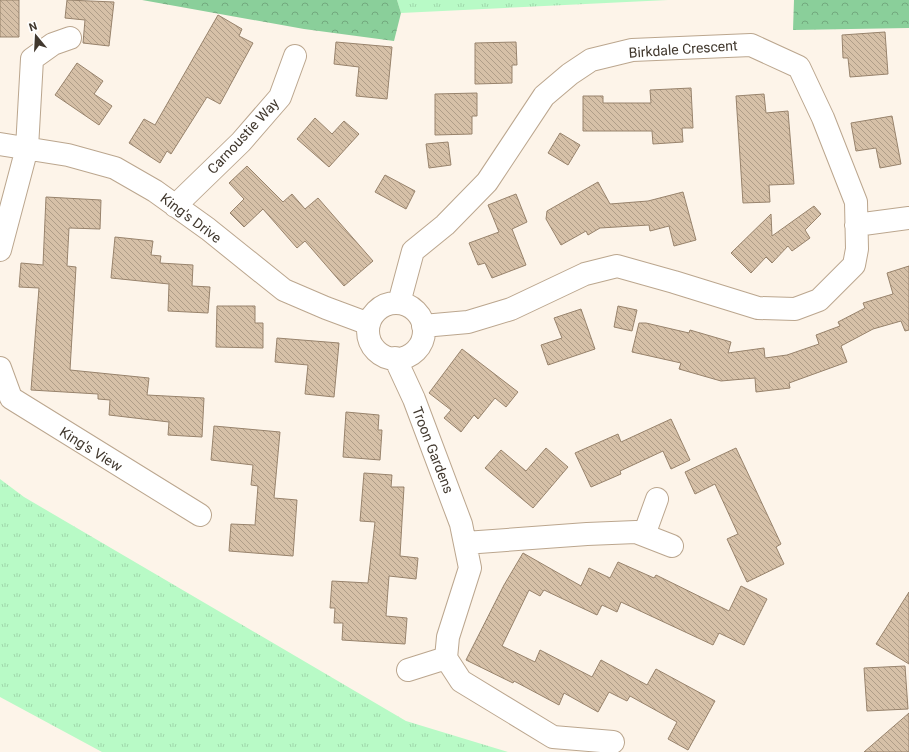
<svg xmlns="http://www.w3.org/2000/svg" width="909" height="752" viewBox="0 0 909 752" font-family="Roboto,sans-serif">
<style>
.grass{fill:url(#grass-tufts)}
.forest{fill:url(#forest-crowns)}
.building{fill:url(#building-back-hatch);stroke:#98836c}
.lines{fill:none;stroke-linecap:round;stroke-linejoin:round}
.minor-casing{stroke:#bba68e;stroke-width:24}
.minor{stroke:#fff;stroke-width:22}
.labels{text-anchor:middle;dominant-baseline:central;stroke-width:3;stroke-linejoin:round;paint-order:stroke}
.street-label{font-size:14px;fill:#41382e;stroke:#fff}
</style>
<defs>
<pattern id="grass-tufts" width="24" height="20" patternUnits="userSpaceOnUse"><rect width="24" height="20" fill="#b8fac6"/><path d="M3 7l-1-3M5 7V3M7 7l1-3M15 17l-1-3M17 17v-4M19 17l1-3" fill="none" stroke="#9fd7aa"/></pattern>
<pattern id="forest-crowns" width="20" height="18" patternUnits="userSpaceOnUse"><rect width="20" height="18" fill="#8acf9a"/><path d="M2 6a3 3 0 1 1 6 0M12 15a3 3 0 1 1 6 0" fill="none" stroke="#72a97e"/></pattern>
<pattern id="building-back-hatch" width="6" height="6" patternUnits="userSpaceOnUse"><rect width="6" height="6" fill="#d6c0a7"/><path d="M-1 5l2 2M0 0l6 6M5-1l2 2" fill="none" stroke="#af9d88"/></pattern>
</defs>
<rect width="100%" height="100%" fill="#fdf4e9"/>
<!-- grass -->
<path class="grass" d="M 397,0 L 668,0 L 401,13 Z
M 0,479 L 24,497 L 406,721 L 508,752 L 102,752 L 0,697 Z"/>
<!-- forest -->
<path class="forest" d="M 142,0 L 397,0 L 401,13 L 394,41 L 304,29 Z
M 794,0 L 909,0 L 909,28 L 793,30 Z"/>
<!-- building -->
<path class="building" d="M 0,0 L 19,0 L 19,37 L 0,37 Z
M 67,0 L 114,2 L 109,46 L 83,43 L 85,20 L 65,18 Z
M 218,15 L 242,29 L 239,36 L 253,43 L 220,104 L 207,97 L 171,154 L 167,151 L 160,163 L 129,143 L 144,119 L 155,125 Z
M 885,32 L 888,74 L 850,77 L 848,58 L 843,58 L 842,35 Z
M 336,42 L 392,47 L 387,99 L 356,96 L 359,67 L 334,64 Z
M 516,42 L 517,65 L 512,65 L 512,83 L 475,84 L 475,43 Z
M 77,63 L 103,81 L 94,94 L 112,106 L 99,125 L 55,95 Z
M 691,88 L 693,128 L 682,128 L 683,142 L 653,144 L 652,131 L 583,131 L 583,96 L 603,96 L 603,103 L 651,103 L 650,90 Z
M 477,93 L 477,116 L 472,116 L 472,134 L 435,135 L 435,94 Z
M 764,94 L 766,113 L 788,111 L 794,184 L 769,185 L 770,202 L 743,203 L 736,96 Z
M 892,116 L 901,164 L 880,168 L 876,148 L 856,151 L 851,123 Z
M 315,118 L 332,134 L 344,121 L 359,134 L 329,167 L 297,139 Z
M 560,133 L 580,145 L 568,165 L 548,153 Z
M 448,142 L 451,165 L 429,168 L 426,144 Z
M 247,166 L 283,202 L 292,194 L 305,209 L 318,198 L 373,261 L 344,286 L 305,241 L 297,248 L 263,209 L 244,227 L 230,213 L 244,199 L 229,183 Z
M 385,175 L 415,191 L 406,209 L 375,192 Z
M 598,182 L 610,204 L 648,201 L 683,192 L 696,240 L 674,246 L 669,226 L 650,231 L 649,225 L 600,228 L 588,235 L 586,231 L 561,245 L 546,219 L 547,211 Z
M 516,194 L 527,222 L 512,229 L 526,265 L 492,278 L 485,263 L 478,265 L 469,243 L 499,232 L 488,205 Z
M 46,197 L 101,200 L 100,229 L 69,228 L 67,266 L 76,267 L 70,370 L 149,378 L 147,395 L 204,398 L 202,437 L 168,435 L 169,422 L 109,415 L 110,400 L 98,399 L 98,394 L 31,390 L 39,288 L 19,287 L 21,263 L 43,265 Z
M 814,206 L 821,214 L 805,230 L 810,238 L 792,251 L 788,246 L 772,263 L 766,257 L 751,273 L 731,253 L 771,214 L 772,236 Z
M 115,237 L 153,241 L 151,255 L 161,256 L 160,263 L 193,265 L 192,286 L 210,287 L 208,313 L 168,311 L 169,284 L 111,278 Z
M 909,266 L 909,330 L 905,331 L 901,321 L 873,329 L 841,346 L 847,362 L 789,383 L 790,388 L 756,392 L 755,378 L 721,381 L 679,369 L 681,363 L 632,352 L 639,323 L 646,323 L 689,333 L 690,330 L 731,342 L 728,353 L 764,348 L 765,358 L 787,355 L 819,344 L 816,335 L 840,326 L 838,322 L 865,308 L 863,303 L 893,294 L 887,273 Z
M 217,306 L 255,306 L 255,323 L 263,323 L 263,348 L 216,347 Z
M 618,306 L 637,310 L 632,331 L 614,327 Z
M 581,309 L 595,349 L 548,365 L 541,345 L 562,338 L 554,318 Z
M 277,338 L 339,343 L 334,397 L 305,394 L 308,365 L 275,362 Z
M 462,349 L 518,392 L 506,407 L 495,398 L 478,419 L 474,415 L 461,432 L 444,418 L 451,410 L 429,393 Z
M 346,412 L 379,415 L 378,430 L 382,430 L 380,460 L 343,457 Z
M 671,419 L 690,460 L 671,469 L 663,451 L 620,471 L 621,474 L 591,487 L 575,453 L 618,434 L 621,442 Z
M 214,426 L 280,432 L 274,498 L 297,500 L 293,556 L 229,551 L 231,524 L 255,525 L 258,486 L 251,485 L 253,465 L 211,460 Z
M 546,448 L 568,467 L 533,508 L 485,468 L 501,450 L 526,471 Z
M 736,448 L 781,544 L 776,547 L 784,564 L 747,582 L 727,539 L 738,534 L 715,484 L 695,494 L 685,472 Z
M 364,473 L 392,475 L 391,487 L 404,487 L 400,556 L 418,558 L 416,579 L 389,576 L 386,616 L 407,618 L 405,644 L 342,640 L 343,623 L 334,623 L 335,608 L 330,608 L 332,581 L 368,583 L 375,522 L 360,521 Z
M 523,553 L 581,586 L 589,568 L 610,578 L 618,562 L 654,578 L 656,575 L 729,611 L 741,586 L 767,599 L 744,645 L 719,633 L 713,645 L 621,602 L 617,612 L 602,605 L 597,615 L 544,590 L 540,596 L 529,590 L 502,646 L 535,662 L 540,650 L 592,677 L 601,660 L 647,685 L 656,669 L 715,701 L 688,750 L 668,739 L 677,722 L 630,696 L 627,701 L 609,692 L 598,712 L 564,693 L 559,705 L 514,681 L 513,683 L 466,660 L 504,585 Z
M 909,592 L 909,664 L 876,644 Z
M 905,666 L 908,709 L 867,711 L 864,668 Z
M 909,713 L 909,752 L 864,752 Z"/>
<g class="lines">
<defs>
<path id="minor" d="M 0,144 L 68,155 L 115,168 L 155,191 L 208,229 L 284,290 L 326,308 L 369,324
M 175,206 L 241,142 L 280,97 L 295,56
M 856,225 L 909,218
M 0,250 L 27,148 L 32,59 L 53,44 L 70,38
M 399,303 L 413,251 L 445,225 L 487,182 L 544,96 L 570,74 L 591,60 L 632,50 L 751,45 L 799,67 L 823,118 L 856,202 L 857,249 L 854,265 L 819,300 L 795,309 L 758,308 L 674,282 L 617,266 L 585,274 L 511,309 L 468,322 L 423,326
M368 331a28 28 0 1 1 56 0a28 28 0 1 1-56 0Z
M 395,358 L 414,399 L 461,524 L 470,568 L 448,637 L 446,658 L 461,681 L 553,737 L 613,742
M 0,368 L 11,398 L 200,515
M 644,535 L 657,499
M 465,543 L 587,534 L 636,532 L 672,546
M 408,670 L 446,658"/>
</defs>
<!-- minor casing -->
<use href="#minor" class="minor-casing"/>
<!-- minor -->
<use href="#minor" class="minor"/>
</g>
<g class="labels">
<!-- street labels -->
<g class="street-label">
<text transform="translate(683 49) rotate(-4)">Birkdale Crescent</text>
<text transform="translate(243 136) rotate(-47)">Carnoustie Way</text>
<text transform="translate(191 218) rotate(37)">King's Drive</text>
<text transform="translate(91 449) rotate(32)">King's View</text>
<text transform="translate(433 450) rotate(69)">Troon Gardens</text>
</g>
</g>
<!-- north arrow -->
<g transform="translate(36 36) rotate(342)" stroke="#ffffff" stroke-width="3" paint-order="stroke">
<path d="M0-3L7 15L0 10L-7 15Z" fill="#41382e"/>
<text y="-6" font-size="11" font-weight="bold" text-anchor="middle" fill="#41382e">N</text>
</g>
</svg>
